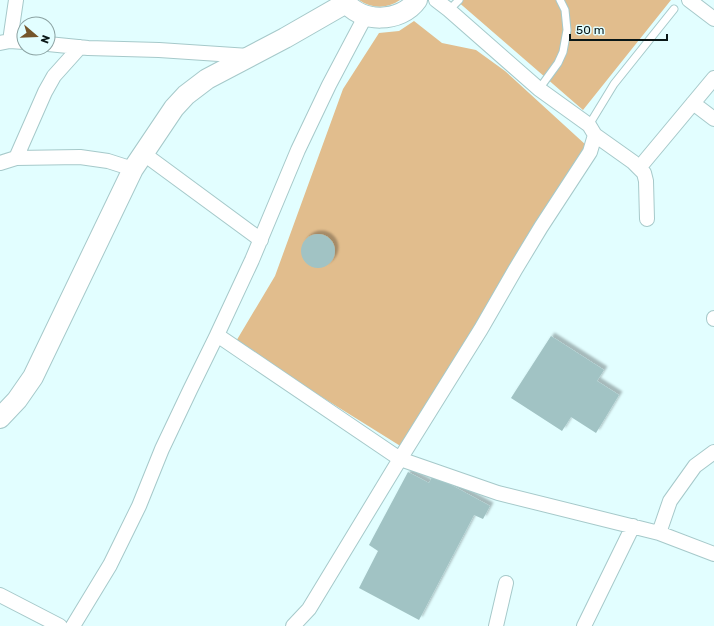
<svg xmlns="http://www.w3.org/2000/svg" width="714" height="626" viewBox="0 0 714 626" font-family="Rubik,sans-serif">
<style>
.park{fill:#e1bd8d}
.building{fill:#a1c3c4;filter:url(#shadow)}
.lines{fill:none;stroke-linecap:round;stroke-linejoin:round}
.lane-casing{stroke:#a6c9ca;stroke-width:9}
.street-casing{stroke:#a6c9ca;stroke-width:16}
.secondary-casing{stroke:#a6c9ca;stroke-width:22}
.lane{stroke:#fff;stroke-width:7}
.street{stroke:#fff;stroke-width:14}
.secondary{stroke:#fff;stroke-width:20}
</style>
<defs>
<filter id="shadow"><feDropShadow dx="3.5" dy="-3.5" stdDeviation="1" flood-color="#0004"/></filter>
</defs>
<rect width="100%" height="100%" fill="#e2feff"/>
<!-- park -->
<path class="park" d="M 359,0 L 400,0 C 387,9 372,9 359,0 Z
M 456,0 L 671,0 L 583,110 Z
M 414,21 L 442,43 L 476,50 L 505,71 L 587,146 L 402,447 L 235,343 L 275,276 L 343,89 L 379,33 L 399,31 Z"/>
<!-- building -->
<path class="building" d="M301 251a17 17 0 1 1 34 0a17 17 0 1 1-34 0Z
M 551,336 L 604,370 L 597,381 L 619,395 L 596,433 L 571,417 L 562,431 L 511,398 Z
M 408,472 L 429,483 L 433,475 L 490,506 L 483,519 L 474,515 L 419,620 L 359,588 L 378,551 L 369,545 Z"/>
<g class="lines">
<defs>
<path id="lane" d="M 449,10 L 459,0
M 539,89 L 558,63 L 563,52 L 567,30 L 565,10 L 560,0
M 589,125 L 614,84 L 674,9"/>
<path id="street" d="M 689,0 L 714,19
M 366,15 L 329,85 L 298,150 L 252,260 L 217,335 L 400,459 L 498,493 L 659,533 L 714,554
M 10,41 L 16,0
M 0,43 L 10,41 L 24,42
M 48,44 L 88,48 L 159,50 L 249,56
M 693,103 L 714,119
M 595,135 L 633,162 L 644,173 L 646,181 L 647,219
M 144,154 L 261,240
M 16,158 L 45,92 L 54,76 L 80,47
M 0,163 L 16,158 L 80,157 L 108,161 L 133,169
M 639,168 L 714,78
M 714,318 L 714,319
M 659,533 L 670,501 L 695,466 L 714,452
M 0,595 L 60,626
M 73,626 L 110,565 L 139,506 L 162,449 L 190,390 L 217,335
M 293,626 L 309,609 L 400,459 L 481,329 L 515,270 L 541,227 L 590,152 L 595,135 L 589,125 L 539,89 L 449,10 L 436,0
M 496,626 L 506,583
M 584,626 L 633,526"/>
<path id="secondary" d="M 344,0 C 360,24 401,23 417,0
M 0,418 L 17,400 L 33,377 L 133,169 L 174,108 L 186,95 L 207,79 L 285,38 L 346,3"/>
</defs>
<!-- lane casing -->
<use href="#lane" class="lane-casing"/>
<!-- street casing -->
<use href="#street" class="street-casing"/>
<!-- secondary casing -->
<use href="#secondary" class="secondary-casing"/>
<!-- lane -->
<use href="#lane" class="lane"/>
<!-- street -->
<use href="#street" class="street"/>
<!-- secondary -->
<use href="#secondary" class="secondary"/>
</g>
<!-- north arrow -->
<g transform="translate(36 36) rotate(109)"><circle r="19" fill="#e2feff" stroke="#8ba2a2"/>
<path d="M0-3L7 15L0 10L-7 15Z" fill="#74552a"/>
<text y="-6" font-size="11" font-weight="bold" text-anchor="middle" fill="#091717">N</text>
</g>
<!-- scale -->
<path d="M570 34v6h97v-6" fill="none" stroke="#091717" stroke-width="2"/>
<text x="576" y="34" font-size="12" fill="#091717" stroke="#e2feff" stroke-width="3" paint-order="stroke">50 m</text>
</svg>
